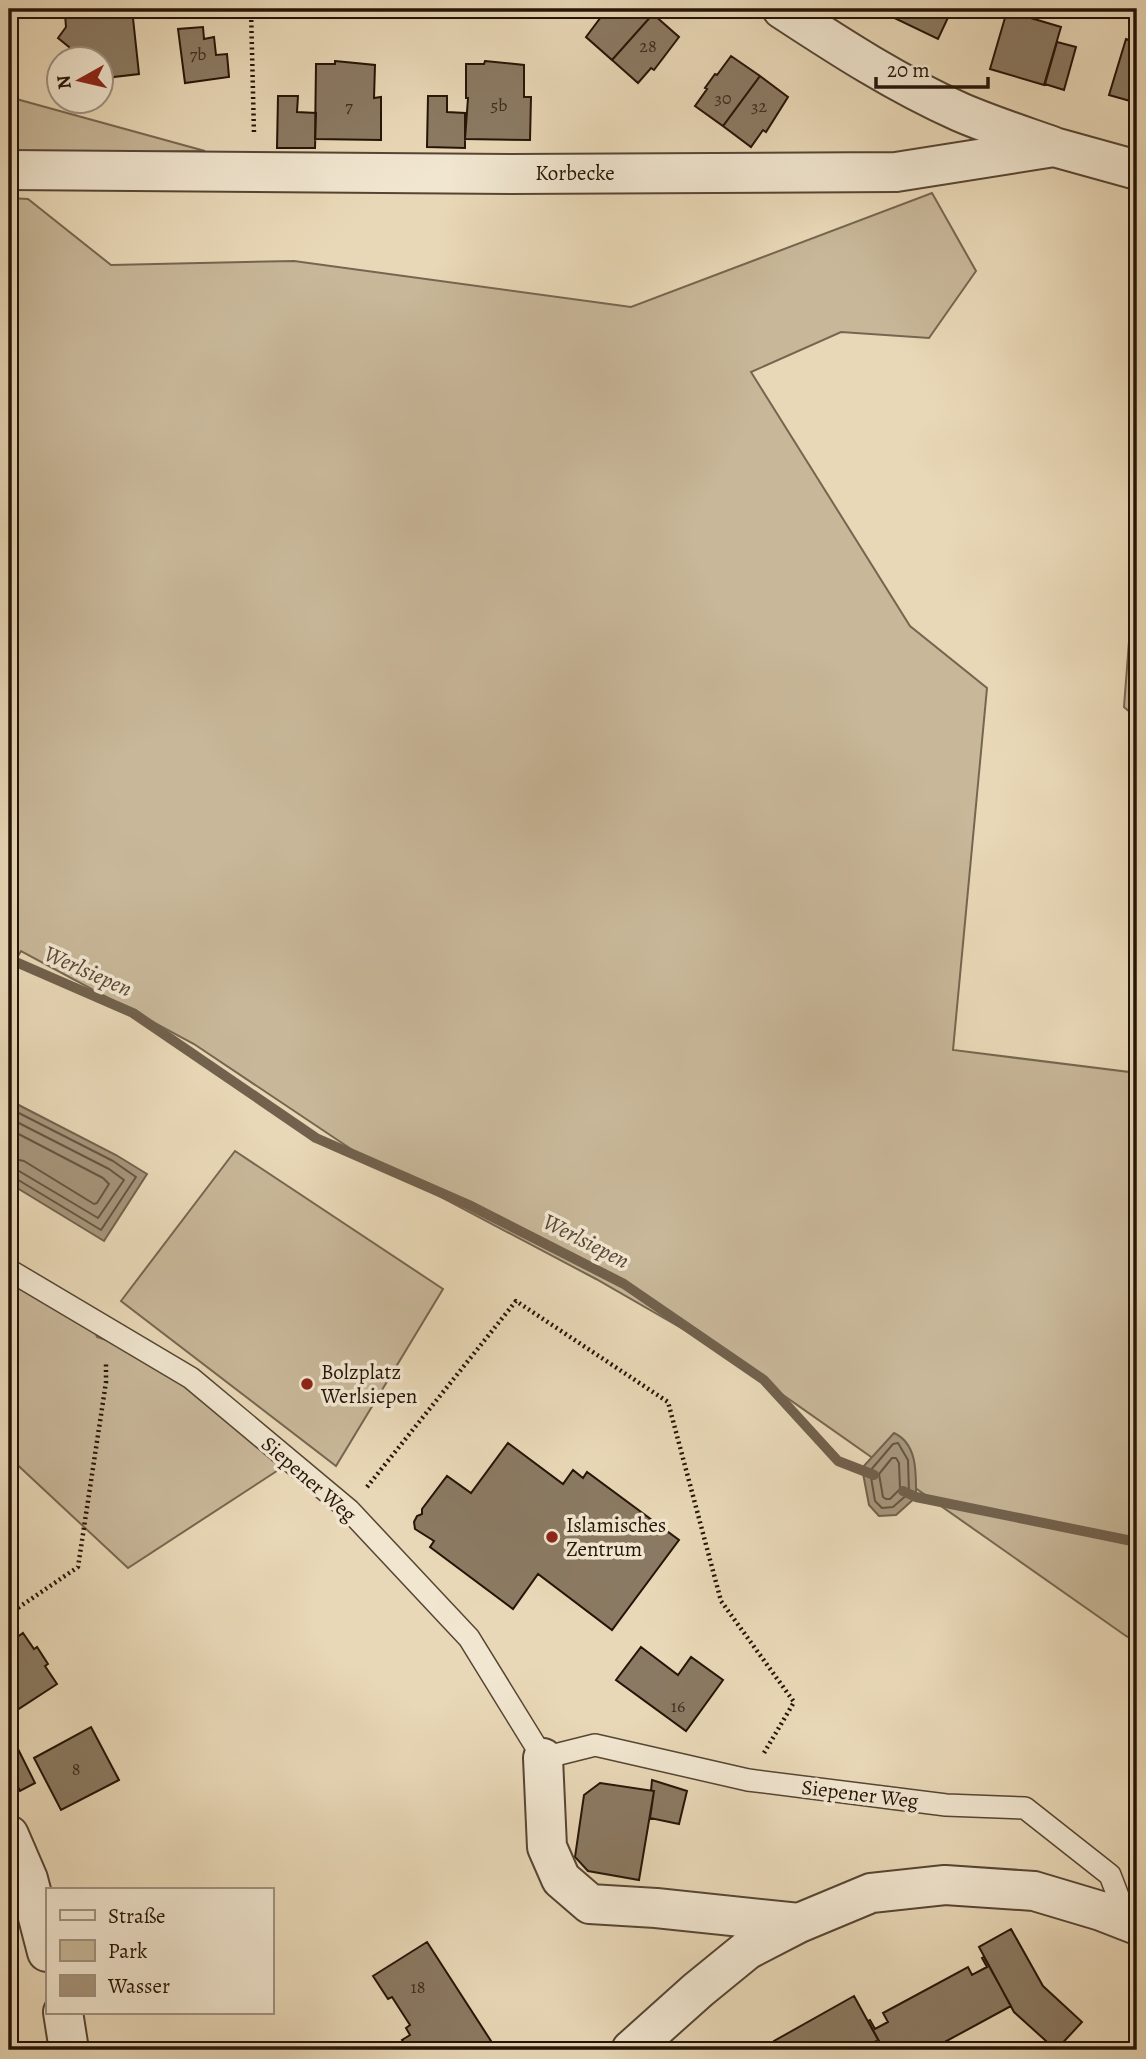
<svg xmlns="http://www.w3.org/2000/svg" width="1146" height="2059" viewBox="0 0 1146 2059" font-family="Alegreya,serif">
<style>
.green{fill:#c8b799;stroke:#766650;stroke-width:2}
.water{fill:#a6957b;stroke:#72614d;stroke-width:2}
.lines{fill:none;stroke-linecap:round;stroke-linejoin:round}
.shore{stroke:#665441;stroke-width:2}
.stream{stroke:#72614d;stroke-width:10}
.building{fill:#8b7a63;stroke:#251407;stroke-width:2}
.lane-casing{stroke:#564533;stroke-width:24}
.street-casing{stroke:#564533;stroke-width:42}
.path{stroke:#251407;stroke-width:4.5;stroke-dasharray:2 3.5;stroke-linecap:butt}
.lane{stroke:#f1e6d0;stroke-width:21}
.street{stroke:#f1e6d0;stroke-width:38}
.poi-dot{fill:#8f2418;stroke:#f1e6d0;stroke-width:2.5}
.labels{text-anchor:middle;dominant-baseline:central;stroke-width:7;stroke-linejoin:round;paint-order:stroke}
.number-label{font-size:18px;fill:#3e2e1e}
.street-label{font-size:21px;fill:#251407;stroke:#f1e6d0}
.poi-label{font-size:21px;fill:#251407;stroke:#f1e6d0;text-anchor:start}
.water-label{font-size:23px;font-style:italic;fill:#594835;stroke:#f1e6d0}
</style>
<rect width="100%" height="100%" fill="#e9d8b7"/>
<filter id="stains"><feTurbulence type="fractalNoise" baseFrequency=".00286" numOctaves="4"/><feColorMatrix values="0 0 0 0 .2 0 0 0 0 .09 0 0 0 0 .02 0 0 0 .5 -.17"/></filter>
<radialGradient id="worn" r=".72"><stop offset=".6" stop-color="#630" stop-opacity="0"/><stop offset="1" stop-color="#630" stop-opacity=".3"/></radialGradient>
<!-- green -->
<path class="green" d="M 9,97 L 205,151 L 9,154 Z
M 932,193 L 976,271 L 929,338 L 841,332 L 751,372 L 910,626 L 987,688 L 953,1050 L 1137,1073 L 1137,1642 L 1126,1636 L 716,1348 L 596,1279 L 354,1151 L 194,1044 L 21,951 L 9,971 L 9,198 L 28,199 L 111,265 L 294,261 L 631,307 Z
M 1137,536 L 1137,718 L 1124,707 Z
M 235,1151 L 443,1289 L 336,1466 L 121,1301 Z
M 9,1274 L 92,1324 L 97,1337 C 164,1356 230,1423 283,1467 L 128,1568 L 9,1457 Z"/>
<!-- water -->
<path class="water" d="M 9,1100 L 116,1155 L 147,1174 L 104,1241 L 9,1183 Z
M 894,1433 C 918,1444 916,1474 916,1497 L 896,1515 L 879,1516 L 869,1505 L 862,1468 Z"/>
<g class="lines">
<!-- shore -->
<path class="shore" d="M 9,1108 L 113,1161 L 136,1177 L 101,1230 L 15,1178 L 9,1177
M 9,1118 L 109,1169 L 124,1180 L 98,1218 L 19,1171 L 9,1168
M 9,1129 L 103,1178 L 109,1184 L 97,1203 L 94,1204 L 24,1161 L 9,1158
M 898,1443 L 908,1460 L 909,1493 L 893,1507 L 882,1508 L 875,1501 L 870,1471 L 893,1444 Z
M 892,1458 L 896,1458 L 899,1463 L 900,1489 L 890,1499 L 886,1499 L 883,1497 L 879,1474 Z"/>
<!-- stream -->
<path class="stream" d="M 9,959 L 133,1013 L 316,1138 L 469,1205 L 624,1284 L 764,1380 L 838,1461 L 874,1475
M 903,1491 L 916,1497 L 1137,1542"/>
</g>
<!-- building -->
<path class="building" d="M 116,9 L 132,9 L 139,74 L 114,77 L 107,86 L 102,82 L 102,60 L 70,60 L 69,47 L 58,38 L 66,27 L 65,14 Z
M 607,9 L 647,9 L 653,14 L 612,60 L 586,37 Z
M 888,9 L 952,9 L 938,39 L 886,14 Z
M 1007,11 L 1061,27 L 1044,85 L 990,69 Z
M 653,14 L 679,37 L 654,70 L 651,68 L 638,83 L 612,60 Z
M 203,27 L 204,39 L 214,37 L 216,55 L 227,54 L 229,77 L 185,83 L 178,29 Z
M 1126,39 L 1137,43 L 1137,103 L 1109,95 Z
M 1057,42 L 1076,47 L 1064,90 L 1045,84 Z
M 731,56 L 760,76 L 723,126 L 695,106 L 707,89 L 705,88 L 715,74 L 717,75 Z
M 335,61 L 375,65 L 374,98 L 381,97 L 381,140 L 315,139 L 316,64 L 335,64 Z
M 485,61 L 524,65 L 524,97 L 531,97 L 530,140 L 465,139 L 468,98 L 466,98 L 466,64 L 484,64 Z
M 760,76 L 788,97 L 766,132 L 763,130 L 751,147 L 723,126 Z
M 278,96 L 298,96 L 297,112 L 316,113 L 315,148 L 277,148 Z
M 428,96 L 447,96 L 447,112 L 465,113 L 465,148 L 427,147 Z
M 508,1443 L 563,1484 L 573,1470 L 583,1478 L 587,1472 L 679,1540 L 612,1630 L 538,1574 L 513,1609 L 430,1547 L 434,1541 L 415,1529 L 414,1522 L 417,1516 L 422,1514 L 422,1509 L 447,1476 L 471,1493 Z
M 23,1633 L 34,1649 L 37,1647 L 48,1664 L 45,1666 L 57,1684 L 17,1710 L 9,1698 L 9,1643 Z
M 641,1647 L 678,1675 L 691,1657 L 723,1680 L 686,1731 L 616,1680 Z
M 91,1727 L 119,1780 L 61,1810 L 34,1758 Z
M 18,1749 L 35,1783 L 20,1791 L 9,1769 L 9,1753 Z
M 652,1780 L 687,1791 L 679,1824 L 650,1818 L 654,1791 L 651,1791 Z
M 600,1783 L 654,1791 L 639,1880 L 588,1871 L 575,1857 L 584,1795 Z
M 1011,1929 L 1043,1986 L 1082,2022 L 1056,2050 L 1014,2012 L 979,1947 Z
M 427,1942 L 491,2041 L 486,2044 L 490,2050 L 409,2050 L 402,2040 L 410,2035 L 406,2028 L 410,2025 L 392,1997 L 388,1999 L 373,1976 Z
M 984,1957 L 1011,2006 L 930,2050 L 884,2050 L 868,2021 L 870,2020 L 875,2029 L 888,2022 L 883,2013 L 968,1967 L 972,1975 L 987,1967 L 982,1958 Z
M 854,1996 L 882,2047 L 881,2048 L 876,2041 L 861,2050 L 777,2050 L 774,2041 Z
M 9,2027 L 16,2027 L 18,2050 L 9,2050 Z"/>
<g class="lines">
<defs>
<path id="lane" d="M 9,1270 L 191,1378 L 349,1510 L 469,1638 L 543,1758 L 595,1745 L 748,1780 L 946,1805 L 1025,1808 L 1110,1875 L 1128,1922"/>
<path id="street" d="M 782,9 C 840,47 897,84 960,112 C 990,125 1021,135 1052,146
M 9,170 L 512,174 L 896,172 L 1054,147 L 1137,170
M 543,1758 L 547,1847 L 561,1879 L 590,1904 L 656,1908 L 799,1923
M 9,1835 L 28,1879 L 47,1952
M 63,2012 L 69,2050
M 631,2050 L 698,1990 L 747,1950 L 799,1923 L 871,1893 L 945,1885 L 1034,1891 L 1101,1911 L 1137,1925"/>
</defs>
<!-- lane casing -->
<use href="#lane" class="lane-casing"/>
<!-- street casing -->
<use href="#street" class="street-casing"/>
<!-- path -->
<path class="path" d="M 251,9 L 254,134
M 367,1487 L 516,1301 L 668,1402 L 721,1601 L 794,1702 L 764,1753
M 9,1614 L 78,1567 L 106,1382 L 106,1363"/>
<!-- lane -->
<use href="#lane" class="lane"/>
<!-- street -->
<use href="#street" class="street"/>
</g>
<!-- markers -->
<g class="poi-dot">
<circle cx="307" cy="1384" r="7"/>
<circle cx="552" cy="1537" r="7"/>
</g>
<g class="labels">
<!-- number labels -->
<g class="number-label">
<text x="648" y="46">28</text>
<text x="198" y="54">7b</text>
<text x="723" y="98">30</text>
<text x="499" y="105">5b</text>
<text x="349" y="106">7</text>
<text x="759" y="106">32</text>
<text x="678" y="1706">16</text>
<text x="76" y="1769">8</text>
<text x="418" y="1987">18</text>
</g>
<!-- street labels -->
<g class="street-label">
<text x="575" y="173">Korbecke</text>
<text transform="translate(309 1479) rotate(41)">Siepener Weg</text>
<text transform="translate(860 1794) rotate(7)">Siepener Weg</text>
</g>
<!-- poi labels -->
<g class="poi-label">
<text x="321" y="1372">Bolzplatz<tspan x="321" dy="24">Werlsiepen</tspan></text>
<text x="566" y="1525">Islamisches<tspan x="566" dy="24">Zentrum</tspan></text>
</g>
<!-- water labels -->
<g class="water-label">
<text transform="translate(88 971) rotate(24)">Werlsiepen</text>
<text transform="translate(586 1241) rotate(27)">Werlsiepen</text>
</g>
</g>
<!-- margin -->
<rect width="1146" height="2059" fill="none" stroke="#e9d8b7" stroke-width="35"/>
<rect x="10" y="10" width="1125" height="2038" fill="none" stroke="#251407" stroke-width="3.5"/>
<rect x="18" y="18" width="1111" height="2024" fill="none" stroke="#251407" stroke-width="2"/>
<!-- legend -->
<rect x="46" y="1888" width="228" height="126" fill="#f1e6d0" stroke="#9f9280" stroke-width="2"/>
<rect x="60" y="1910" width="35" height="10" fill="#f1e6d0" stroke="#9f9280" stroke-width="2"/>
<text x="108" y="1923" font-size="21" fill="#251407">Straße</text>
<rect x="60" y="1940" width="35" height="21" fill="#c8b799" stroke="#9f9280" stroke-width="2"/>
<text x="108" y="1958" font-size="21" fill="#251407">Park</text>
<rect x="60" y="1975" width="35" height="21" fill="#a6957b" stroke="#9f9280" stroke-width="2"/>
<text x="108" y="1993" font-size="21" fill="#251407">Wasser</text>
<!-- north arrow -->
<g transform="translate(80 80) rotate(262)"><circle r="33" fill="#f1e6d0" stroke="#9f9280" stroke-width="2"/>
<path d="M0-5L12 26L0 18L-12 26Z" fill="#8f2418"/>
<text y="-10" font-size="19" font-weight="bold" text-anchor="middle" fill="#251407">N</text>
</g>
<!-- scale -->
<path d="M876 77v10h112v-10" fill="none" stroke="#251407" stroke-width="3.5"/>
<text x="887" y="77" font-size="21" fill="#251407" stroke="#f1e6d0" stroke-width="5" paint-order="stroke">20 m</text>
<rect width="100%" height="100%" filter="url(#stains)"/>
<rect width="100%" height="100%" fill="url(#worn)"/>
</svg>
